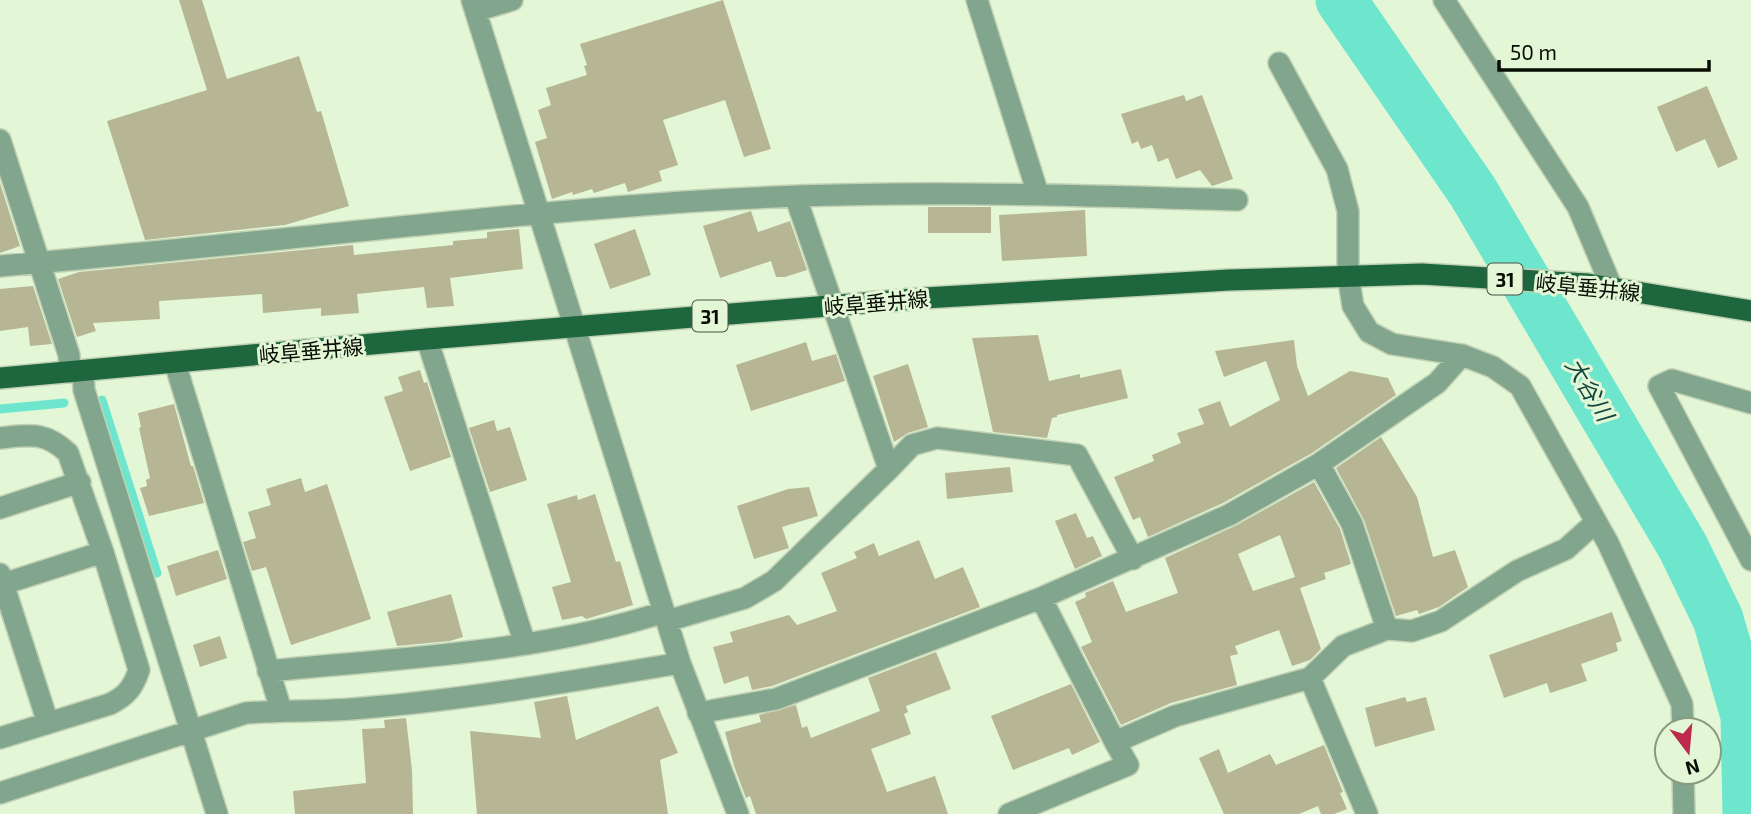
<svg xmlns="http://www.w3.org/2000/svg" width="1751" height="814" viewBox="0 0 1751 814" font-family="'Exo 2','Noto Sans JP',sans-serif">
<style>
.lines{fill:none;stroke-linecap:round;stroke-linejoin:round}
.stream{stroke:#6ee6ce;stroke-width:9}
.river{stroke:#6ee6ce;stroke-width:51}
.building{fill:#b6b694;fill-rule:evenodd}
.minor-casing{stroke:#c0d1b4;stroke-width:24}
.major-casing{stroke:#c0d1b4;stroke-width:24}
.minor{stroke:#82a58d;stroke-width:21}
.major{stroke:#1d663e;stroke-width:21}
.labels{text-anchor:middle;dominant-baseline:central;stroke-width:6;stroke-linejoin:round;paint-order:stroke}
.shield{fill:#e3f6d5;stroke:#4a5343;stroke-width:2}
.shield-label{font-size:19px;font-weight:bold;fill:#080d04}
.street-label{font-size:21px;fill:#080d04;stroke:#e3f6d5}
.water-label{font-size:23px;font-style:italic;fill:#10463d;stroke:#e3f6d5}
</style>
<rect width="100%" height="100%" fill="#e3f6d5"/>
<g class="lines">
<!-- stream -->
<path class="stream" d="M 102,400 L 157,573
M 0,409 L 64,403"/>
<!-- river -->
<path class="river" d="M 1341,0 L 1473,192 L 1683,547 L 1718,619 L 1746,716 L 1748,814"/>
</g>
<!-- building -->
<path class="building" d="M 179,0 L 202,0 L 227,79 L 299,56 L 317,112 L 321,111 L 349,206 L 285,225 L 145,240 L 107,121 L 207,90 Z
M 723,0 L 771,149 L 744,157 L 725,100 L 663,120 L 678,165 L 659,171 L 662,181 L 628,192 L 625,183 L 594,193 L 592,189 L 573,195 L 572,192 L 552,199 L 535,142 L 547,138 L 538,110 L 551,105 L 546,88 L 587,75 L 584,66 L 587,65 L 580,44 Z
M 1707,86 L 1738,159 L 1718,168 L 1705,139 L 1676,152 L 1657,107 Z
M 1184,95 L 1186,101 L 1202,95 L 1233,179 L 1212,186 L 1200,170 L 1176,179 L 1168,158 L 1158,162 L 1152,145 L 1141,149 L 1138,141 L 1132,144 L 1121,114 Z
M 0,183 L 20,246 L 0,253 Z
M 928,207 L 991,207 L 991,233 L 928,233 Z
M 1085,210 L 1087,256 L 1002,261 L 999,215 Z
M 751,211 L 758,232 L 790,221 L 807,270 L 785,277 L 776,277 L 771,261 L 720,278 L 703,226 Z
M 519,229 L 523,269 L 450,278 L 454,306 L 427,308 L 424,287 L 357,294 L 359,313 L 321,316 L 321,308 L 263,313 L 262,294 L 159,301 L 160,319 L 93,323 L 96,331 L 77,337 L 58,279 L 79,272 L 353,245 L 354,255 L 453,245 L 453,241 L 487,238 L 487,232 Z
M 635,229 L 651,275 L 610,289 L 594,244 Z
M 33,286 L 52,344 L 30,346 L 28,327 L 0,331 L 0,289 Z
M 1038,335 L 1049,381 L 1080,374 L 1080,378 L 1121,369 L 1128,398 L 1057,415 L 1057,417 L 1052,418 L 1047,438 L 993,432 L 972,338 Z
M 1294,340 L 1297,366 L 1308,396 L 1350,371 L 1388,378 L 1396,395 L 1312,453 L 1223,503 L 1148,537 L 1140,517 L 1133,520 L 1114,477 L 1154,461 L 1152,455 L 1181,443 L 1177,433 L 1204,424 L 1198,409 L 1220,401 L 1230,427 L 1280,400 L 1266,361 L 1224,377 L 1215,351 Z
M 806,342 L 812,361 L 836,354 L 845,381 L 751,411 L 736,365 Z
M 908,364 L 928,427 L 908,433 L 894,442 L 873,376 Z
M 420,370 L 424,383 L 427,382 L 451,457 L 410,471 L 384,397 L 403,391 L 398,377 Z
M 174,404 L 191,466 L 193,466 L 204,503 L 149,516 L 140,488 L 147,486 L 146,480 L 150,478 L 139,428 L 141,427 L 138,413 Z
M 494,420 L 497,431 L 510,427 L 527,480 L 490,492 L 469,428 Z
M 1381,437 L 1417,497 L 1433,557 L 1455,550 L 1468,587 L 1439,607 L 1419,614 L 1417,610 L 1396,616 L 1364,520 L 1336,468 Z
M 1010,467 L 1013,492 L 947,499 L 945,473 Z
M 301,478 L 305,492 L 327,484 L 371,619 L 291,645 L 266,567 L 252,571 L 243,542 L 256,538 L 248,512 L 271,505 L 266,489 Z
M 1314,482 L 1340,529 L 1351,564 L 1324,573 L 1326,579 L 1300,588 L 1321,649 L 1310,660 L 1292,666 L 1279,630 L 1235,646 L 1238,654 L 1230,656 L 1237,685 L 1171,703 L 1121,725 L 1081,647 L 1092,642 L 1075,602 L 1086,597 L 1085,593 L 1113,581 L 1126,612 L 1178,593 L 1165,558 L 1235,526 ZM 1280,535 L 1295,577 L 1253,591 L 1238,554 Z
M 809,487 L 818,516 L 782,527 L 789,548 L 754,559 L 737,506 L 788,489 Z
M 595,494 L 616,562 L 620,561 L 633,605 L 586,619 L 582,616 L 562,620 L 552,587 L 571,582 L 547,504 L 577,495 L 578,500 Z
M 1076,513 L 1087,538 L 1093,536 L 1102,556 L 1075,569 L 1055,521 Z
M 919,540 L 935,579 L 963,567 L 980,607 L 772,686 L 752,690 L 748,676 L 724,684 L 713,647 L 733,642 L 730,632 L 789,615 L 797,625 L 837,611 L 821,573 L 857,558 L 854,552 L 874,543 L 879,556 Z
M 218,550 L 227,579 L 176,596 L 167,566 Z
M 451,594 L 463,637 L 450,641 L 397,646 L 387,612 Z
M 1612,612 L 1622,641 L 1616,643 L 1618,651 L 1581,664 L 1587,681 L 1550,693 L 1547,683 L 1504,698 L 1489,655 Z
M 220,636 L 227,658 L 200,667 L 193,645 Z
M 936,652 L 951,689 L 906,706 L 908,712 L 904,714 L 911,734 L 871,749 L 887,792 L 935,776 L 948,814 L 756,814 L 750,796 L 746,798 L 734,766 L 725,732 L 761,722 L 759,715 L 796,705 L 802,728 L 807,726 L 811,738 L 880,711 L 868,678 Z
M 1071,684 L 1100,742 L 1072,755 L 1069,748 L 1013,770 L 991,716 Z
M 567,696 L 576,740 L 658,706 L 678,753 L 660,760 L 668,814 L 477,814 L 470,731 L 541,738 L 534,702 Z
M 1405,697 L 1407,702 L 1426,697 L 1435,730 L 1375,747 L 1365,708 Z
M 406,718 L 412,770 L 413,814 L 295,814 L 293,791 L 366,783 L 362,729 L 385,728 L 384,720 Z
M 1324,745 L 1343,792 L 1340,793 L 1347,809 L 1334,814 L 1321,814 L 1318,806 L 1299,814 L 1224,814 L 1199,758 L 1219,749 L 1228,773 L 1270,754 L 1276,765 Z"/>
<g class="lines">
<defs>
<path id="minor" d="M 472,0 L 680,663 L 738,814
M 977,0 L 1038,194
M 1444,0 L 1578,207 L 1612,288
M 476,11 L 512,0
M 0,140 L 69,355 L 70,372
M 0,266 C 228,247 455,218 683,202 C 867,189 1053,194 1237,200
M 427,339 L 525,644
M 1462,355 L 1493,367 L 1520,386 L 1608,543 L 1682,704 L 1683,730
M 175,363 L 281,710
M 83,371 L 84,390 L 217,814
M 1751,403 L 1672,380 L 1659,386 L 1751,560
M 0,438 C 29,435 45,431 68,453 L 103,552 L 139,670 C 133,688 126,696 110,704 L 0,738
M 1319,464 L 1352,524 L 1387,629
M 889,469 L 912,445 L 937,438 L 1077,455 L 1133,559
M 0,508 L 80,482
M 0,574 L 48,723
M 0,585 L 103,552
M 1041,598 L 1115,742
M 667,621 L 745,598 L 774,581 L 889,469 L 796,198
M 268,671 C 400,658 538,653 664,612
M 698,713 L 776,699 L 1041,598 L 1229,515 L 1319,464 L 1437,383 L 1462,355 L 1392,344 L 1369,332 L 1353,306 L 1348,275 L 1348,211 L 1337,169 L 1279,63
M 1683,772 L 1684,814
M 0,793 L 246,713 C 285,710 324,712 363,708 C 469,699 574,681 680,663
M 1009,814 L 1128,765 L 1115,742 L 1175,716 L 1310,678
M 1367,814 L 1310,678 L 1343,646 L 1387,629 L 1412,631 L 1441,621 L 1517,571 L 1566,549 L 1596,522"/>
<path id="major" d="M 0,378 L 427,339 L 925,298 L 1229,280 L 1422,274 L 1588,284 L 1751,311"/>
</defs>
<!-- minor casing -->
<use href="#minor" class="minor-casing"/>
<!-- major casing -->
<use href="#major" class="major-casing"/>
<!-- minor -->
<use href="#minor" class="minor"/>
<!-- major -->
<use href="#major" class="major"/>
</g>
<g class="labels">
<!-- shield labels -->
<g class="shield">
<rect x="1487.5" y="263.5" width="35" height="31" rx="5"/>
<rect x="692.5" y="300.5" width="35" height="31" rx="5"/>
</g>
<g class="shield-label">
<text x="1505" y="279">31</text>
<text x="710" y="316">31</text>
</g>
<!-- street labels -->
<g class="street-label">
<text transform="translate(1588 287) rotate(6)">岐阜垂井線</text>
<text transform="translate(876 302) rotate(-5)">岐阜垂井線</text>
<text transform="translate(311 350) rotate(-5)">岐阜垂井線</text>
</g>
<!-- water labels -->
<g class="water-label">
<text transform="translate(1590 389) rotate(59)">大谷川</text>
</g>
</g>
<!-- north arrow -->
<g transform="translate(1688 751) rotate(164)"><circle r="33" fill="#e3f6d5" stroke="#8b9981" stroke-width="2"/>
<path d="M0-5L12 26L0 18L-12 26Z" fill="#bc2b4c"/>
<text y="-10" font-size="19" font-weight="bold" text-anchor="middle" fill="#080d04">N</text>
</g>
<!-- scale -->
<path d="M1499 60v10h210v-10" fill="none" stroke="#080d04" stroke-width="3.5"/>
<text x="1510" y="60" font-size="21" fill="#080d04" stroke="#e3f6d5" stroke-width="5" paint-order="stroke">50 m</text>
</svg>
